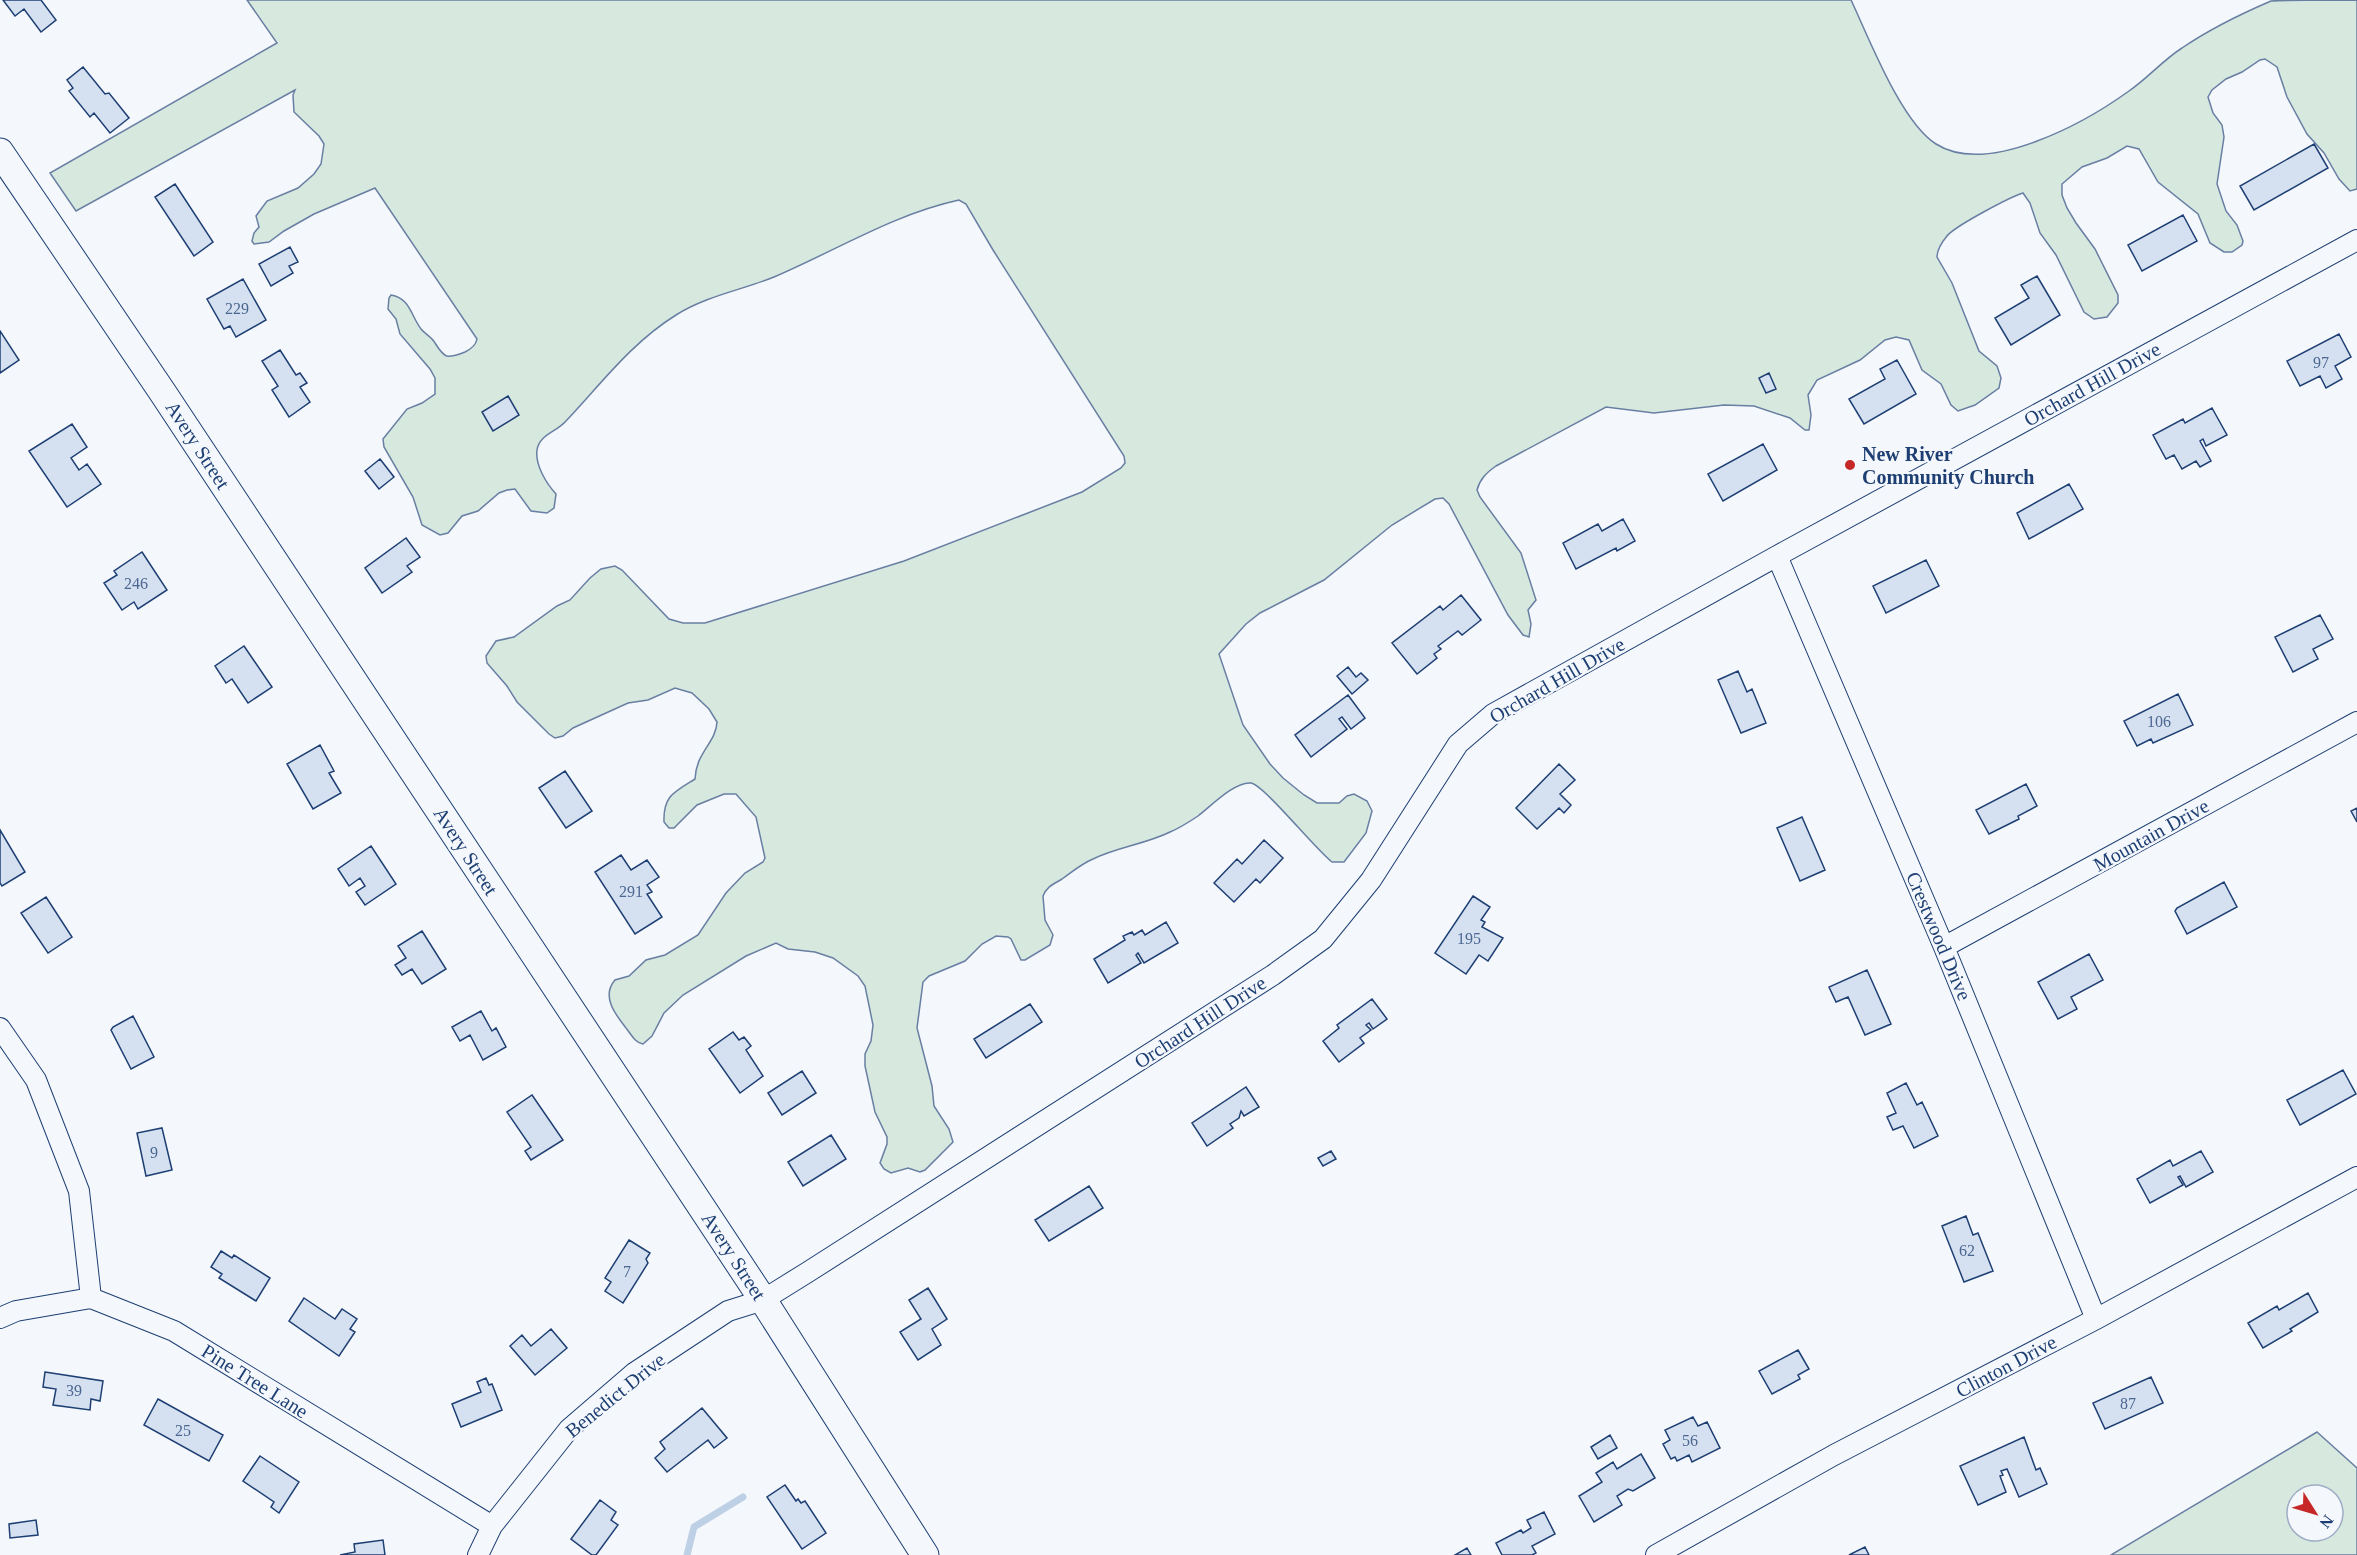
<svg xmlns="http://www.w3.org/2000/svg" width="2357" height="1555" viewBox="0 0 2357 1555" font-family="'Times New Roman',serif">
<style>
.green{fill:#d7e8df;stroke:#687fa3;stroke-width:1.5;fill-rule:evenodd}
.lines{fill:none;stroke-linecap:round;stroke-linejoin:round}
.stream{stroke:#bed0e5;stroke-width:7}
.building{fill:#d5e0f0;stroke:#1d3f73;stroke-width:1.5}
.street-casing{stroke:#1d3f73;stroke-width:22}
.secondary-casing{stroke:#1d3f73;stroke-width:29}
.street{stroke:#f4f7fb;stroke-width:20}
.secondary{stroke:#f4f7fb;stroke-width:27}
.poi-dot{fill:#c62828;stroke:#f4f7fb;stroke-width:2}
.labels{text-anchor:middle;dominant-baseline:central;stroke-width:4.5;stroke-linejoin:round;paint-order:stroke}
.number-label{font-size:16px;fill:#4b6792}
.street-label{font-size:20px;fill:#1d3f73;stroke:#f4f7fb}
.poi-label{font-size:20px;font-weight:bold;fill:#1d3f73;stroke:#f4f7fb;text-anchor:start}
</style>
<rect width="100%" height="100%" fill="#f4f7fb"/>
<!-- green -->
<path class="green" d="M 247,0 L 1851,0 C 1869,38 1901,122 1936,144 C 1988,177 2086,122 2129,91 C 2148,78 2163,60 2182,48 C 2207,31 2243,13 2271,1 C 2282,0 2341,0 2357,0 L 2357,189 L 2350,191 L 2339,179 L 2324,153 L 2307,134 L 2287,97 L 2277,67 L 2265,59 L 2260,60 L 2242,72 L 2226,79 L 2212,90 L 2208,97 L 2213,113 L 2222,125 L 2224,137 L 2217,184 L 2226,211 L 2237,225 L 2243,241 L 2242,245 L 2232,252 L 2224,252 L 2210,243 L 2198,214 L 2158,182 L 2139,149 L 2127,146 L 2107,158 L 2082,167 L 2062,184 L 2062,195 L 2067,208 L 2076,223 L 2095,249 L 2118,295 L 2118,303 L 2107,317 L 2094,319 L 2084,312 L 2056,255 L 2040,233 L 2030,203 L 2023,193 C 2010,197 1955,226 1947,236 C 1942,242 1937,249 1937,257 L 1952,283 L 1979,351 L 1997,366 L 2001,378 L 1999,388 L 1975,405 L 1958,411 L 1951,405 L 1941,384 L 1922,370 L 1909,340 L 1896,337 L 1885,340 L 1860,360 L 1817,380 L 1808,395 L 1811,415 L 1809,430 L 1805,430 L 1790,418 L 1754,406 L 1724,405 L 1654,413 L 1606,407 L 1496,466 C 1486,473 1480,479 1477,490 L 1480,497 L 1521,553 L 1536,600 L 1528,610 L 1531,624 L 1529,637 L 1523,635 L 1508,615 L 1449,504 L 1443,498 L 1435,499 L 1392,525 L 1324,580 L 1260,613 L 1246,624 L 1219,654 L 1243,725 L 1270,764 L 1283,778 L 1304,795 L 1317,803 L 1339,803 L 1347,796 L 1354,794 L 1367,801 L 1372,811 L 1366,833 L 1344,862 L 1332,862 C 1315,849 1264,785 1251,783 C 1235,781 1210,807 1198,816 C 1189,822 1180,828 1170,832 C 1146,844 1117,847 1093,859 C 1081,864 1072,872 1062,879 C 1054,884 1047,886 1043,896 L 1045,920 L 1053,935 L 1050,945 L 1025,960 L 1021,960 L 1011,939 L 1008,937 L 996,936 L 982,944 L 965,961 L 929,976 L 923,982 L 917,1028 L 932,1086 L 934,1106 L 949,1129 L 953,1142 L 925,1170 L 920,1172 L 908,1168 L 891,1173 L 884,1169 L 880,1163 L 887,1144 L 887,1137 L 875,1112 L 865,1066 L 865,1054 L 871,1041 L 873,1025 L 865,986 L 858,976 L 833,958 L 815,952 L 788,949 L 776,943 L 746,956 L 683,995 L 664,1013 L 652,1036 L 643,1044 C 635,1043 631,1034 626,1028 C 615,1014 601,996 615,980 L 629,976 L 646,960 L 665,955 L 698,935 L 726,893 L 745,873 L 763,862 L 765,858 L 756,817 L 736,794 L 724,794 L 697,805 L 674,828 L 669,828 L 664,822 C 663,796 674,792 695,779 C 696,752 716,743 717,722 L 709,709 L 692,693 L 675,688 L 648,700 L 628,703 L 573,728 L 563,736 L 555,738 L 549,734 L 517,702 L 507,686 L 487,663 L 486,656 L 496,641 L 514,637 L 557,606 L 570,600 L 590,578 L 601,569 L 615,566 L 622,570 L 669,619 L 683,623 L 705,623 L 904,561 L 1082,492 L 1121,468 L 1125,463 L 1124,456 L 993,250 L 966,204 L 959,200 C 894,214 835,251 774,277 C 742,290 706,296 676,315 C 631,343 601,384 565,422 C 556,432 539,435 537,450 C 535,465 546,483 556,494 L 554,508 L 547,513 L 531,511 L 515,489 L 507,490 L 499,493 L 478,511 L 462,516 L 448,533 L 440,535 L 422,525 L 413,497 L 384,447 L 383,439 L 407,409 L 422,403 L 435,394 L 435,378 L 430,369 L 400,334 L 396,319 L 388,309 L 389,298 L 391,295 C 410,298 411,316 421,329 C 425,334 432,337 435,343 C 445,359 447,359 465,352 C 471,349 476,345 477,339 L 375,188 L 314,214 L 284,231 L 269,242 L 254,244 L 252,241 L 254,233 L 259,227 L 256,216 L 267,201 L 298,188 L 314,174 L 321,164 L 324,144 L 319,136 L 294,112 L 293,95 L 295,90 L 76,211 L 50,173 L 277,43 Z
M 2317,1432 L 2357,1468 L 2357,1555 L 2111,1555 ZM 2297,1495 L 2333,1495 L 2333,1531 L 2297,1531 Z"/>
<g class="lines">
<!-- stream -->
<path class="stream" d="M 687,1555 L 694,1527 L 743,1497"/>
</g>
<!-- building -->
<path class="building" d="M 3,0 L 41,0 L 56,20 L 41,32 L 24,9 L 15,16 Z
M 83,67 L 105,94 L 109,93 L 129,118 L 110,133 L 94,113 L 90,117 L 69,91 L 73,88 L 67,80 Z
M 2314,144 L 2328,168 L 2254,210 L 2240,186 Z
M 175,184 L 213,242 L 194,256 L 155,197 Z
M 2183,215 L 2197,241 L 2142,271 L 2128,245 Z
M 290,247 L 298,262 L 289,266 L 293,273 L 271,286 L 259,264 Z
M 2037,276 L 2060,315 L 2011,345 L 1995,318 L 2029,298 L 2021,285 Z
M 243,279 L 266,320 L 236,337 L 230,326 L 224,329 L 207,299 Z
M 0,331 L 19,360 L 0,373 Z
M 2339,334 L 2351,357 L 2335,366 L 2342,379 L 2326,388 L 2320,376 L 2300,386 L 2287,361 Z
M 280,350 L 296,375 L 300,373 L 307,383 L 300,387 L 310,402 L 289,417 L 272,390 L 278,386 L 262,361 Z
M 1897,360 L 1916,394 L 1864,424 L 1849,399 L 1885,379 L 1880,369 Z
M 1769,373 L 1776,389 L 1766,393 L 1759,378 Z
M 508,396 L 519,415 L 493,431 L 482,412 Z
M 2212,408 L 2227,435 L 2206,446 L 2203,439 L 2200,441 L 2211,461 L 2200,467 L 2196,461 L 2182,469 L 2174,455 L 2166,459 L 2153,435 L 2183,419 L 2185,423 Z
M 72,424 L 87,447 L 71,458 L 79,470 L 87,464 L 101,484 L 67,507 L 29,451 Z
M 1763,444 L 1777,470 L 1723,501 L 1708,474 Z
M 380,459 L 394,477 L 379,489 L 365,471 Z
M 2069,484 L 2083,509 L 2029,539 L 2017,513 Z
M 1623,519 L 1635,541 L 1617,551 L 1616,548 L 1576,569 L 1563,543 L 1598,524 L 1602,531 Z
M 406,538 L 420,557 L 407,566 L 412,572 L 382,593 L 365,568 Z
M 142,552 L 167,590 L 138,609 L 134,602 L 122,610 L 104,583 L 117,575 L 114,571 Z
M 1926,560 L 1939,586 L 1886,613 L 1873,586 Z
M 1461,595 L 1481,620 L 1462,635 L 1458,631 L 1438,646 L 1441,649 L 1434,654 L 1437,658 L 1417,674 L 1392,643 L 1440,606 L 1443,610 Z
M 2320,615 L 2333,639 L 2313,649 L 2318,659 L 2293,672 L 2275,637 Z
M 244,646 L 272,687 L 248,703 L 232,679 L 226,683 L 215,666 Z
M 1348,667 L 1356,677 L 1361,673 L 1368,680 L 1352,694 L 1337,676 Z
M 1738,671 L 1747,692 L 1752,689 L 1766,723 L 1741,733 L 1718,680 Z
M 2178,694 L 2193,725 L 2153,743 L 2151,739 L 2137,746 L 2124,721 Z
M 1348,695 L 1365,718 L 1351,729 L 1342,717 L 1339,719 L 1347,729 L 1311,757 L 1295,735 Z
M 320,745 L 334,771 L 329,773 L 341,793 L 313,809 L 287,764 Z
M 1559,764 L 1575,780 L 1560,794 L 1571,805 L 1564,813 L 1559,808 L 1537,829 L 1516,808 Z
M 565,771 L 592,811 L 566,828 L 539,788 Z
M 2026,784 L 2037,806 L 2018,816 L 2019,819 L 1989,834 L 1976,810 Z
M 2357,808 L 2357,822 L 2351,811 Z
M 1802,817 L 1825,870 L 1800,881 L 1777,828 Z
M 0,830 L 25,872 L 2,886 L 0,883 Z
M 1264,840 L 1283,858 L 1260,883 L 1256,879 L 1234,902 L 1214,883 L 1237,859 L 1242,864 Z
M 371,846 L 396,884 L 365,905 L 356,892 L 365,886 L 360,878 L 349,886 L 338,869 Z
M 621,855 L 631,870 L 647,860 L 659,877 L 647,885 L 652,892 L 647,894 L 662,917 L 635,934 L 595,872 Z
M 2224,882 L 2237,907 L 2187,934 L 2175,911 L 2177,908 Z
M 1473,896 L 1490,907 L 1481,920 L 1485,922 L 1482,927 L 1503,938 L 1488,961 L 1479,955 L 1466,974 L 1435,953 Z
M 46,897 L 72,937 L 48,953 L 21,913 Z
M 1166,922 L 1178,943 L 1144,963 L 1138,953 L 1136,955 L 1141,963 L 1108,983 L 1094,959 L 1125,940 L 1123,936 L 1132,932 L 1134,935 L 1142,930 L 1145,935 Z
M 422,931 L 446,969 L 422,984 L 412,969 L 402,975 L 395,965 L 406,958 L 398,946 Z
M 2089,954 L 2103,980 L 2071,997 L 2077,1009 L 2058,1019 L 2038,982 Z
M 1867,970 L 1891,1024 L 1865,1035 L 1848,997 L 1836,1002 L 1829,987 Z
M 1372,999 L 1387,1019 L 1373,1029 L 1369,1023 L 1366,1025 L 1371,1030 L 1360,1038 L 1364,1043 L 1339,1062 L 1323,1041 L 1339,1028 L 1337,1025 Z
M 1030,1004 L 1042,1022 L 986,1058 L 974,1039 Z
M 481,1011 L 492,1031 L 496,1028 L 506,1047 L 483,1060 L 470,1035 L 460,1041 L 452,1027 Z
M 133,1016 L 154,1057 L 131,1069 L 111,1030 L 113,1027 Z
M 733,1032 L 739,1040 L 744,1037 L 751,1046 L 746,1050 L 763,1076 L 740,1093 L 709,1049 Z
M 2343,1070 L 2356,1094 L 2300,1125 L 2287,1100 Z
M 802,1071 L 816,1093 L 782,1115 L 768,1093 Z
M 1906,1083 L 1917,1105 L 1922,1102 L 1938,1136 L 1914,1148 L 1903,1126 L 1893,1130 L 1887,1117 L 1896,1113 L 1887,1093 Z
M 1246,1087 L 1259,1107 L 1244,1116 L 1241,1111 L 1239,1118 L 1230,1124 L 1233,1128 L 1207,1146 L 1192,1123 Z
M 532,1095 L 563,1140 L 531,1160 L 525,1151 L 531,1147 L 507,1112 Z
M 162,1128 L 172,1170 L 146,1176 L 137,1133 Z
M 831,1135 L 846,1159 L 803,1186 L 788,1162 Z
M 1331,1151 L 1336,1159 L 1323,1166 L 1318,1158 Z
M 2201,1151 L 2213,1172 L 2186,1187 L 2180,1176 L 2178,1177 L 2183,1185 L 2150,1203 L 2137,1179 L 2170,1160 L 2173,1166 Z
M 1089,1186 L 1103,1208 L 1049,1241 L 1035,1220 Z
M 1966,1216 L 1973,1235 L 1978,1233 L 1993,1271 L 1964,1282 L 1942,1226 Z
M 629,1240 L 650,1253 L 646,1259 L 648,1263 L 623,1303 L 605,1291 L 611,1282 L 605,1278 Z
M 221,1251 L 232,1258 L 234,1255 L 270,1278 L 256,1301 L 219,1278 L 222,1274 L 211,1267 Z
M 928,1288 L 947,1319 L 932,1329 L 941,1345 L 918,1360 L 900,1332 L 921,1319 L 909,1300 Z
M 2308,1293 L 2318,1312 L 2290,1329 L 2292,1331 L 2263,1348 L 2248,1323 L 2277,1306 L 2279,1310 Z
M 304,1298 L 335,1319 L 342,1309 L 357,1319 L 350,1329 L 355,1332 L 339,1356 L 289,1321 Z
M 551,1329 L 567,1348 L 535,1375 L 510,1346 L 522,1335 L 531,1346 Z
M 1798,1350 L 1809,1369 L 1798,1375 L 1800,1379 L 1772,1394 L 1759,1371 Z
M 45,1372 L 103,1381 L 100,1401 L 91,1399 L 90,1410 L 53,1405 L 56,1389 L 43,1387 Z
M 2151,1377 L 2163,1403 L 2105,1429 L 2093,1403 Z
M 486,1378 L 489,1385 L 492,1384 L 502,1410 L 461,1427 L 452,1404 L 481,1392 L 477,1382 Z
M 158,1399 L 223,1435 L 209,1461 L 144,1425 Z
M 702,1408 L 727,1438 L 714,1448 L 708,1440 L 667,1472 L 655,1458 L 665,1449 L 660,1442 Z
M 1693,1417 L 1698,1426 L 1707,1422 L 1720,1448 L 1692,1462 L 1689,1455 L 1677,1461 L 1675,1457 L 1671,1459 L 1663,1444 L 1670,1440 L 1665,1430 Z
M 1610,1435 L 1617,1448 L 1598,1459 L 1591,1447 Z
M 2024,1437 L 2036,1470 L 2040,1468 L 2047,1484 L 2019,1497 L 2007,1469 L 2001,1471 L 2003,1475 L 2000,1476 L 2006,1492 L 1978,1505 L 1960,1466 Z
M 1641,1454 L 1655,1478 L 1633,1491 L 1628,1489 L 1617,1496 L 1622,1505 L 1594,1522 L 1579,1496 L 1602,1482 L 1596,1473 L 1613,1462 L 1617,1469 Z
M 260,1456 L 299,1482 L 279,1513 L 271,1507 L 274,1502 L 243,1481 Z
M 785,1485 L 796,1501 L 798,1499 L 801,1503 L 805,1501 L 826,1533 L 802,1549 L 767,1497 Z
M 600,1500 L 616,1512 L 611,1520 L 618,1525 L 596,1555 L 592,1555 L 571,1539 Z
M 1544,1512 L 1555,1534 L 1532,1546 L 1536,1553 L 1532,1555 L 1502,1555 L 1496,1543 L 1521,1530 L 1523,1533 L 1531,1528 L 1527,1520 Z
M 36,1520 L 38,1535 L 10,1538 L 9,1524 Z
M 383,1540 L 385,1555 L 340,1555 L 355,1552 L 354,1544 Z
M 1865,1547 L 1869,1555 L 1849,1555 Z
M 1467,1548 L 1471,1555 L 1455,1555 Z"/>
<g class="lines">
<defs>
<path id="street" d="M 1777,556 L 1944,947 L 2096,1319
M 1944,947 L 2357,722
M 0,1028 L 36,1080 L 79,1191 L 91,1298
M 0,1318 L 16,1311 L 91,1298 L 174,1331 L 492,1526
M 478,1555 L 492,1526 L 569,1429 L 634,1373 L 728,1311 L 763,1300 L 808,1272 L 1273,975 L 1323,939 L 1371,880 L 1458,744 L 1493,714 L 1777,556 L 2357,240
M 1656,1555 L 1834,1455 L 2096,1319 L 2357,1177"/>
<path id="secondary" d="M 0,152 L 163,393 L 763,1300 L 925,1555"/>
</defs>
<!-- street casing -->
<use href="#street" class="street-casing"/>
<!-- secondary casing -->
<use href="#secondary" class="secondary-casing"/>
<!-- street -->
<use href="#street" class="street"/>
<!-- secondary -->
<use href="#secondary" class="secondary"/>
</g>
<!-- markers -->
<circle class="poi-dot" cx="1850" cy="465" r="6"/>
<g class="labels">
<!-- number labels -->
<g class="number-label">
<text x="237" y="308">229</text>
<text x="2321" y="362">97</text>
<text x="136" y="583">246</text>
<text x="2159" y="721">106</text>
<text x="631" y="891">291</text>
<text x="1469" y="938">195</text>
<text x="154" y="1152">9</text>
<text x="1967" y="1250">62</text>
<text x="627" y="1271">7</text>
<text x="74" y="1390">39</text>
<text x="2128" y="1403">87</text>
<text x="183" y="1430">25</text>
<text x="1690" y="1440">56</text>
</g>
<!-- street labels -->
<g class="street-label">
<text transform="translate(2092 384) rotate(-29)">Orchard Hill Drive</text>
<text transform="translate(198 445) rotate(57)">Avery Street</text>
<text transform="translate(1557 680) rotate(-30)">Orchard Hill Drive</text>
<text transform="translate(2151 835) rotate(-29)">Mountain Drive</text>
<text transform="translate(466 851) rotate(57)">Avery Street</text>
<text transform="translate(1939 936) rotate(67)">Crestwood Drive</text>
<text transform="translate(1200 1022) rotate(-33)">Orchard Hill Drive</text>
<text transform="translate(734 1256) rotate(57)">Avery Street</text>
<text transform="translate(2006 1366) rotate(-28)">Clinton Drive</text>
<text transform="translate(255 1381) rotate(32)">Pine Tree Lane</text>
<text transform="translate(615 1395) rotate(-39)">Benedict Drive</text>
</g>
<!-- poi labels -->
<g class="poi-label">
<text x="1862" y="454">New River<tspan x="1862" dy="23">Community Church</tspan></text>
</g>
</g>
<!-- north arrow -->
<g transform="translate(2315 1513) rotate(127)"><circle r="28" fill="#f4f7fb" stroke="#9eadc5" stroke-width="1.5"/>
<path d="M0-4.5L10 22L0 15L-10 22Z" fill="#c62828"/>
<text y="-9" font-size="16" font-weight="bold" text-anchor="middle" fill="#1d3f73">N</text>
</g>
</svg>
